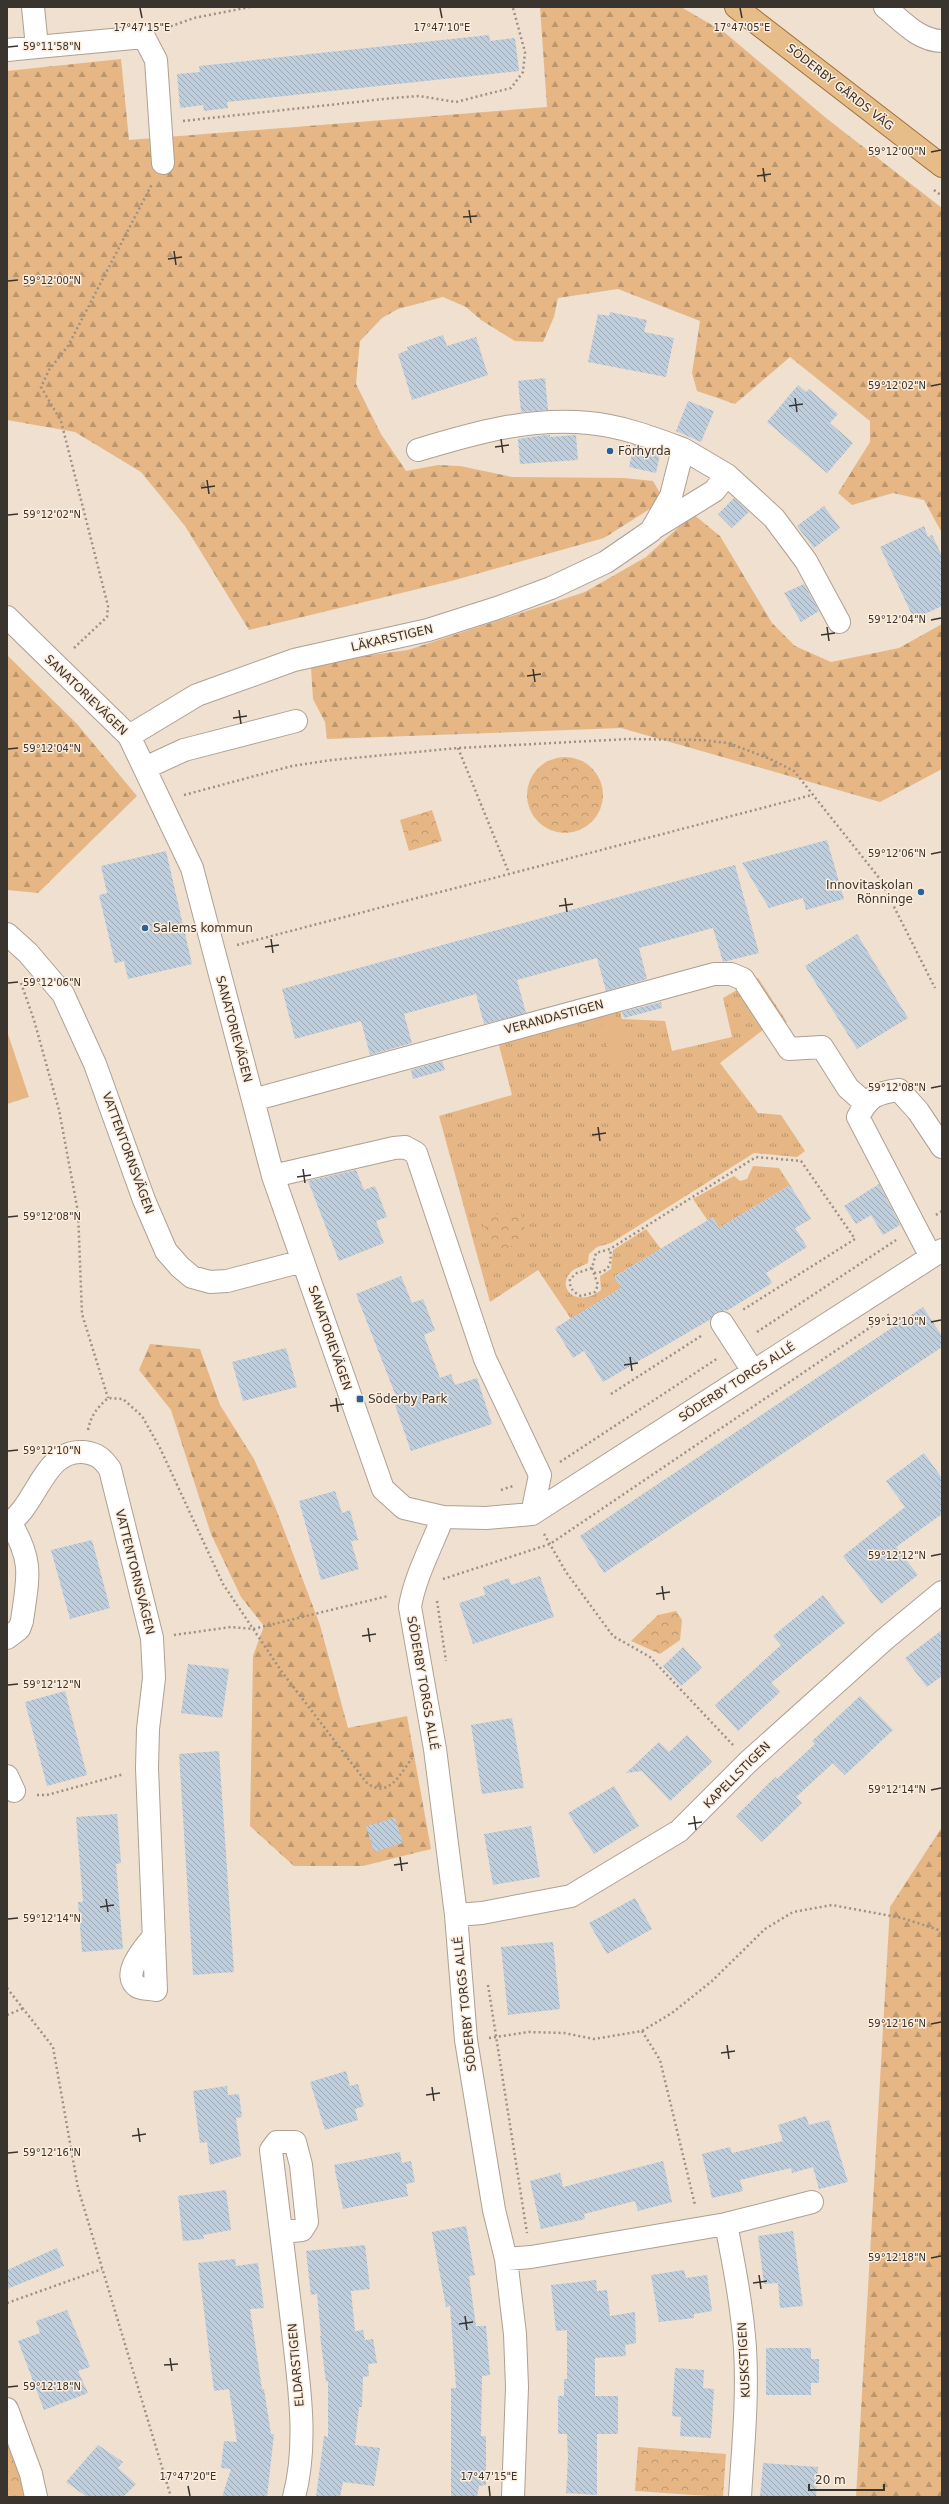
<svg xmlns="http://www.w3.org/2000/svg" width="949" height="2504" viewBox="0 0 949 2504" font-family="'DejaVu Sans',sans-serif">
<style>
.grass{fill:url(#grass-tufts)}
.forest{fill:url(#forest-firs)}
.park{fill:url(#park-crowns)}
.pitch{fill:#e6b785}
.building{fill:url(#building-back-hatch)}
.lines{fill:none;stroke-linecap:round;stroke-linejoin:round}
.minor-casing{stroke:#aea092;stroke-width:24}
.major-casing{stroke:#9f7036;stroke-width:24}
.path{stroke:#9c9185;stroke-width:2.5;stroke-dasharray:2 3;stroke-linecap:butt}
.minor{stroke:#fff;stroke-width:22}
.major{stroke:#e6bc89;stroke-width:22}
.ticks{fill:none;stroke:#3a342e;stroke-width:1.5}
.poi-dot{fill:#256299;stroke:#fceddd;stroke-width:1.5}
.labels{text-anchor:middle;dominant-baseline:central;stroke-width:3;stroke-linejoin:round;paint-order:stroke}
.street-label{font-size:12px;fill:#3a342e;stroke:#fceddd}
.poi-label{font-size:12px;fill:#3a342e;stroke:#fceddd;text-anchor:start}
.ticks-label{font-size:10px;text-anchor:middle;fill:#3a342e;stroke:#fceddd;stroke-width:3;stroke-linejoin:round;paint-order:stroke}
</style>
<defs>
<pattern id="grass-tufts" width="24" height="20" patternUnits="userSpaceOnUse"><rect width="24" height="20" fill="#e6b785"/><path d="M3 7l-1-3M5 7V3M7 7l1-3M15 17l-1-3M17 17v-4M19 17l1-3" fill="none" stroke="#bb966d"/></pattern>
<pattern id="forest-firs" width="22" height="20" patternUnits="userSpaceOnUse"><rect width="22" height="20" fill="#e6b785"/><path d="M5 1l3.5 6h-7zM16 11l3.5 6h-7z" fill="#bb966d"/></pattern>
<pattern id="park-crowns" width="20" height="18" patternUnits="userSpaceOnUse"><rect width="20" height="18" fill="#e6b785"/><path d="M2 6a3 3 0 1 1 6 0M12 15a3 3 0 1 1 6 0" fill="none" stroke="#bb966d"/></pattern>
<pattern id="building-back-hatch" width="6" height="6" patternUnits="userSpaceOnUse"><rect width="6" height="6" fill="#bfcedd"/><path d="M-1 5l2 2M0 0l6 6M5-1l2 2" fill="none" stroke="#9ca8b4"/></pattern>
</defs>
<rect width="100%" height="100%" fill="#efe0d0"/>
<!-- grass -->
<path class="grass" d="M 758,978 L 787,1022 L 776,1028 L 772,1023 L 720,1063 L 758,1113 L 781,1115 L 805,1151 L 797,1157 L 754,1153 L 611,1243 L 597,1247 L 589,1254 L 588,1263 C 583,1266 575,1268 571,1272 C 555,1288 578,1309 601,1290 L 600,1276 L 611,1269 L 613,1250 L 646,1229 L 661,1249 L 615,1276 L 621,1288 L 571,1319 L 538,1270 L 490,1302 L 439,1116 L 512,1095 L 496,1034 L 618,999 L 622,1019 L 665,1021 L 672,1051 L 732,1037 L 723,998 Z
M 753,1166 L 779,1168 L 790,1185 L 719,1228 L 713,1217 L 708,1221 L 693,1199 L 734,1176 L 740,1181 L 747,1179 Z"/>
<!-- forest -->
<path class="forest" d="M 540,7 L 681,7 L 724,32 L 826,118 L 942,208 L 942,533 L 924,500 L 893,493 L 852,505 L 838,493 L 870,442 L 870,421 L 790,357 L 735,404 L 697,391 L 692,373 L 700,321 L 618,289 L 558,298 L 554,317 L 543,342 L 515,341 L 481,320 L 466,307 L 443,297 L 398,309 L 382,318 L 360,341 L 356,384 L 381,434 L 406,471 L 438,465 L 460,466 L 512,477 L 624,478 L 653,481 L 660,493 L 656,505 L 604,538 L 455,580 L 249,630 L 185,526 L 141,472 L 75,432 L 7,420 L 7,71 L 121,59 L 129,140 L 547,107 Z
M 693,514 L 720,536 L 772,623 L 795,646 L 831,662 L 899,648 L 942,624 L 942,769 L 880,802 L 621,728 L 327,739 L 325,722 L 313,699 L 311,668 L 328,661 L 408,650 L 585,592 L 646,557 Z
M 7,655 L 77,724 L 137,796 L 38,893 L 7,890 Z
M 150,1344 L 200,1349 L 220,1405 L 254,1459 L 276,1509 L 320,1625 L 348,1728 L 407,1716 L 431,1849 L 363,1866 L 294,1866 L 250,1826 L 253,1656 L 264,1626 L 241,1597 L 211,1534 L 171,1410 L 139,1370 Z
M 942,1827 L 942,2497 L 856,2497 L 890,1907 Z"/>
<!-- park -->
<path class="park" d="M527 795a38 38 0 1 1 76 0a38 38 0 1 1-76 0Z
M 432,810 L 442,841 L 409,851 L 400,820 Z
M 520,1209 L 526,1234 L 522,1242 L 502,1250 C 487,1242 486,1232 482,1217 Z
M 676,1611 L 682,1620 L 680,1640 L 660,1654 L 631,1641 L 658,1615 Z
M 7,2436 L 23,2479 L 24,2497 L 7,2497 Z
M 638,2447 L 726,2454 L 723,2497 L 635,2491 Z"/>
<!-- pitch -->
<path class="pitch" d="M 614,1009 L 627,1062 L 612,1066 L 599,1013 Z
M 7,1031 L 29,1097 L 7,1104 Z"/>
<!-- building -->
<path class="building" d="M 489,35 L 490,41 L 515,38 L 519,71 L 227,102 L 228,108 L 204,111 L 203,105 L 180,108 L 177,74 L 200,72 L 199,66 Z
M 610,312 L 647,320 L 644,332 L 674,338 L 666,377 L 588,362 L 598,314 L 609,316 Z
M 443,335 L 447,346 L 476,337 L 488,375 L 412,400 L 398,354 L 408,350 L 407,347 Z
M 545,378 L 548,410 L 521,412 L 518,381 Z
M 798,385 L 806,392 L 809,389 L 838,414 L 830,423 L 853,443 L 827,473 L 767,422 Z
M 688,401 L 714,411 L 701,442 L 676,431 Z
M 546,435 L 550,435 L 550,437 L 576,435 L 578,460 L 520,464 L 518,439 Z
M 634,445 L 660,454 L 656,473 L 629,467 Z
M 734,498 L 749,512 L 732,528 L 718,514 Z
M 824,506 L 840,528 L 814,548 L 797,526 Z
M 924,526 L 928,537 L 932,535 L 942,556 L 942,606 L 914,619 L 880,547 Z
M 804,584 L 819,611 L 801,622 L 784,593 Z
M 827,840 L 844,899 L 806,910 L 803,898 L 769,908 L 742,863 Z
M 166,851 L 192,964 L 128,979 L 124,961 L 115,963 L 99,895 L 107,893 L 101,866 Z
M 735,865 L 759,953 L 723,962 L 713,928 L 639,948 L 647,979 L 606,991 L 597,958 L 517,980 L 526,1013 L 484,1024 L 476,994 L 404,1014 L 412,1043 L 370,1055 L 361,1021 L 295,1039 L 282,989 Z
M 857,934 L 908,1018 L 857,1049 L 805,966 Z
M 661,1002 L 662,1008 L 624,1018 L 622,1012 Z
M 442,1061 L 445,1070 L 413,1079 L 411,1070 Z
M 356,1170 L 364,1190 L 375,1186 L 387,1217 L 376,1221 L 384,1243 L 339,1261 L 308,1181 Z
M 879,1184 L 900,1225 L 883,1235 L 871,1215 L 856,1224 L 844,1206 Z
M 790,1185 L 811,1219 L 795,1228 L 807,1247 L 766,1273 L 772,1283 L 728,1310 L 716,1312 L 711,1319 L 603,1382 L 584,1351 L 573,1358 L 555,1328 L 621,1288 L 614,1277 L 713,1217 L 719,1228 Z
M 401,1276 L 412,1303 L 423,1299 L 435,1330 L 424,1335 L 440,1378 L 451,1374 L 455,1385 L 477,1378 L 492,1424 L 411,1451 L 395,1405 L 399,1404 L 356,1294 Z
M 923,1307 L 942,1336 L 942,1347 L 604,1573 L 580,1536 Z
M 286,1348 L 297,1387 L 243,1401 L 232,1362 Z
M 924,1453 L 942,1478 L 942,1514 L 896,1547 L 918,1575 L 881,1604 L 843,1556 L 905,1507 L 886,1481 Z
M 335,1491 L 342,1513 L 350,1510 L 358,1540 L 351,1541 L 359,1569 L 321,1580 L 299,1501 Z
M 92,1540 L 110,1608 L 70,1619 L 51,1550 Z
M 540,1576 L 554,1617 L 473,1644 L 459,1603 L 485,1595 L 483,1587 L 509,1578 L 511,1585 Z
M 823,1595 L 845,1623 L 771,1683 L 780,1692 L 738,1731 L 715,1705 L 781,1645 L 773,1636 Z
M 942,1630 L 942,1676 L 927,1687 L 905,1658 Z
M 683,1647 L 702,1668 L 681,1686 L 663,1666 Z
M 188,1664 L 229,1669 L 222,1718 L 181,1713 Z
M 65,1691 L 87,1775 L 47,1786 L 25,1702 Z
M 860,1696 L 893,1730 L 845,1775 L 833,1763 L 796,1797 L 802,1803 L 762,1842 L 736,1816 L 775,1777 L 777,1779 L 815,1744 L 812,1741 Z
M 512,1718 L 524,1788 L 482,1794 L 471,1725 Z
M 687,1735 L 712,1762 L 670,1801 L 642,1771 L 626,1773 L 659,1742 L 669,1752 Z
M 219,1751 L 234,1972 L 193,1975 L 179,1754 Z
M 614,1786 L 639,1826 L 594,1854 L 568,1813 Z
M 117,1814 L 121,1863 L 116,1864 L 123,1949 L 82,1952 L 78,1902 L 83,1902 L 76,1817 Z
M 395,1818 L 403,1843 L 374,1852 L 366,1826 Z
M 531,1826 L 540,1877 L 493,1885 L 484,1834 Z
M 635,1898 L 652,1929 L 607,1954 L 589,1923 Z
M 553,1942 L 560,2009 L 508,2015 L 501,1947 Z
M 346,2071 L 350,2086 L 358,2084 L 364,2106 L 355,2109 L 358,2120 L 325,2130 L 310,2082 Z
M 227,2086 L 228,2095 L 239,2094 L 242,2117 L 236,2118 L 241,2156 L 210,2165 L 207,2142 L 200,2143 L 193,2091 Z
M 806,2116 L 809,2125 L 829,2120 L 848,2182 L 819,2189 L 813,2167 L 792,2173 L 791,2168 L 740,2180 L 743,2191 L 712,2198 L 702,2154 L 730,2147 L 732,2153 L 783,2141 L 778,2125 Z
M 400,2152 L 402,2163 L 411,2161 L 415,2182 L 406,2184 L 408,2196 L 343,2209 L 334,2165 Z
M 663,2161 L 672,2202 L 638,2211 L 635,2201 L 584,2214 L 585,2219 L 541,2229 L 530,2181 L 560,2173 L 563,2187 Z
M 226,2190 L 231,2230 L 203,2235 L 204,2239 L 183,2241 L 178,2196 Z
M 466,2226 L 475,2275 L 469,2276 L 476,2326 L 486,2326 L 490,2375 L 482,2376 L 481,2436 L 486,2436 L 486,2485 L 479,2486 L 477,2497 L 451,2497 L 451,2388 L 456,2388 L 450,2306 L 446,2307 L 432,2232 Z
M 793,2231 L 803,2306 L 780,2308 L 778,2283 L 764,2284 L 758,2236 Z
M 365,2245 L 370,2289 L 351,2291 L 355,2331 L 363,2330 L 365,2340 L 373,2339 L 377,2363 L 368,2364 L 369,2376 L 363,2377 L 362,2407 L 359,2407 L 355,2445 L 380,2448 L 374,2486 L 343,2482 L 340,2497 L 316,2497 L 324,2436 L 328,2437 L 328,2381 L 326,2382 L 320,2336 L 321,2336 L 317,2294 L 311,2295 L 306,2251 Z
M 57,2248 L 64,2266 L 7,2289 L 7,2270 Z
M 235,2259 L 236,2266 L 258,2263 L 264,2308 L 250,2309 L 262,2389 L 264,2389 L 271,2434 L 274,2434 L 267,2497 L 222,2497 L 231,2469 L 221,2468 L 224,2441 L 237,2442 L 229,2389 L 214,2391 L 198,2263 Z
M 684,2270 L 686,2278 L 707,2275 L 712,2311 L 694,2314 L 694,2318 L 659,2322 L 651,2275 Z
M 596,2280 L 597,2291 L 607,2290 L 610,2316 L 635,2312 L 636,2343 L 625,2345 L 626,2356 L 595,2358 L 595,2396 L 618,2396 L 618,2434 L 597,2434 L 597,2495 L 566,2493 L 568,2458 L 567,2434 L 558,2434 L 558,2396 L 564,2396 L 564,2379 L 567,2379 L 567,2330 L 556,2331 L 551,2285 Z
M 67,2310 L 90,2367 L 78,2371 L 88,2393 L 44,2410 L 18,2341 L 40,2333 L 36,2321 Z
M 766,2348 L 811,2348 L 811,2359 L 819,2359 L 819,2383 L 811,2383 L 811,2395 L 766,2395 Z
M 675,2368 L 704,2370 L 703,2388 L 714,2389 L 711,2438 L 680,2436 L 681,2417 L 672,2416 Z
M 98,2445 L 123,2462 L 118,2468 L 136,2484 L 123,2497 L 87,2497 L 66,2482 Z
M 763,2463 L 818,2467 L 816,2497 L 760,2497 Z"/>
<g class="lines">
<defs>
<path id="minor" d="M 33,7 L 37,47 L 144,37 L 156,60 L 163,163
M 885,7 C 901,20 919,41 942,41
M 7,50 L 37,47
M 683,449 L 727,475 L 774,518 L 806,561 L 839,622
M 654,528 L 714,491 L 727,475
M 7,617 L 129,736 L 192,868 L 273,1176 L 383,1489 L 404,1508 L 443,1517 L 486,1518 L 532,1514 L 942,1250
M 129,736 L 197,695 L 294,660 L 428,630 L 497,608 L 551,588 L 606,562 L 651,531 L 671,496 L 683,449 C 653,438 622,426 589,423 C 530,417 474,433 418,450
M 145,768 L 184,750 L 296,721
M 7,934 L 28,953 L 63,994 L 95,1064 L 144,1200 L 166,1251 L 180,1267 L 192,1277 L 210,1282 L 227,1281 L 303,1261
M 253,1100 L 714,974 L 731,974 L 743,979 L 789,1049 L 822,1047 L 848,1088 L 865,1103
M 273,1176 L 394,1148 L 405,1147 L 416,1153 L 485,1359 L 540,1475 L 532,1514
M 931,1257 L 858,1117 C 869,1096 876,1093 899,1090 L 918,1111 L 942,1147
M 722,1323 L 753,1371
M 443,1517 C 432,1545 414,1579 410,1607 L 435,1749 L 456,1915 L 466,2040 L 494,2210 L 506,2259 L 515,2334 L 517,2387 L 513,2497
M 7,1524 C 37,1507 43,1449 83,1452 C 98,1454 102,1458 110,1469 L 152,1638 L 154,1678 L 148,1729 L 147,1768 L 156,1990 C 151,1989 142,1989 138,1987 C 119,1975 146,1946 154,1936
M 7,1638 L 19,1629 L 22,1621 C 28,1577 34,1562 10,1522
M 7,1776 L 14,1791
M 456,1915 L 482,1913 L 571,1896 L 679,1831 L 748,1762 L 885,1639 L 942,1592
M 726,2224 L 812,2202
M 282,2232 L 302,2230 L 307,2222 L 301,2165 L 295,2142 L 277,2142 L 271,2150 C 278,2207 285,2265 292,2322 C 298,2379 309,2441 294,2497
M 506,2259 L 531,2257 L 726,2224 C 734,2265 742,2306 745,2348 C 748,2398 743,2447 740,2497
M 7,2409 L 31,2474 L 36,2497"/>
<path id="major" d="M 736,7 L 942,166"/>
</defs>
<!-- minor casing -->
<use href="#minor" class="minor-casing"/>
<!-- major casing -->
<use href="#major" class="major-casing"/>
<!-- path -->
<path class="path" d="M 166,28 L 194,18 L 250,7
M 183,121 L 393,98 L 419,96 L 456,102 L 511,88 L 523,72 L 525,52 L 513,8 L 510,7
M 934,190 L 942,196
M 74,648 L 107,617 L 108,606 L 61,421 L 41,387 L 49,370 L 68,346 L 152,184
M 458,748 L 509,873
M 184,795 L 292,766 L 332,760 L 458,748 L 628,739 L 701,740 L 728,743 L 768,758 L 794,771 L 880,879 L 935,988
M 237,945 L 812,795
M 21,983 L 34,1020 L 59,1110 L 78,1212 L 82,1314 L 108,1398
M 936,1215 L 942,1211
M 592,1268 L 598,1285 L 595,1292 L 581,1296 C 573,1292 569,1288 570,1279 L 577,1273 L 592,1268 L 596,1253 L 610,1249 L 756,1157 L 801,1161 L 855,1239 L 741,1311
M 594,1273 C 610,1272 612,1264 610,1249
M 757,1332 L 896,1240
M 611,1394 L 701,1336
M 88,1430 C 91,1415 97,1408 108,1398 L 123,1399 L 142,1416 L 160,1448 L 223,1584 L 282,1672 L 366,1782 C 388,1801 401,1773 412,1758
M 560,1462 L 718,1358
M 501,1490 L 513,1486
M 544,1534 L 566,1572 L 613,1636 L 650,1657 L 733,1745
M 443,1579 L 550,1544 L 890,1314
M 437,1601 L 446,1661
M 174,1635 L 231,1627 L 253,1629 L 388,1596
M 37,1795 L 47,1795 L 124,1774
M 488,1985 L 527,2233
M 7,1988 L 53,2047 L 78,2188 L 171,2497
M 7,2015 L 24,2008
M 642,2031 L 660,2060 L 695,2205
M 489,2038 L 529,2032 L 564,2033 L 594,2039 L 642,2031 L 672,2013 L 712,1981 L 765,1929 L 793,1912 L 832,1905 L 902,1918 L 942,1931
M 7,2303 L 102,2269"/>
<!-- minor -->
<use href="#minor" class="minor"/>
<!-- major -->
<use href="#major" class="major"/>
</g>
<!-- ticks -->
<path class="ticks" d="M 140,8 L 142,18M 440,8 L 442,18M 740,8 L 742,18M 8,47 L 18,46M 931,152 L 941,150M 763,168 L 765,182M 757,176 L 771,174M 469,210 L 471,223M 463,217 L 477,216M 174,251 L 176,265M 168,259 L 182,257M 8,281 L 18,280M 931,386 L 941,384M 795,398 L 797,412M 789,406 L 803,404M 501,439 L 503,453M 495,447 L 509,445M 207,480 L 209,494M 201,488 L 215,486M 8,515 L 18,514M 931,620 L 941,618M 827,627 L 829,641M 821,635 L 835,633M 533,669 L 535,682M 527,676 L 541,674M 239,710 L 241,724M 233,718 L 247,716M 8,749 L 18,748M 931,854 L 941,852M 565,898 L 567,912M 559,906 L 573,904M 271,939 L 273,953M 265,947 L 279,945M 8,983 L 18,982M 931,1088 L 941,1086M 598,1127 L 600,1141M 592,1135 L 606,1133M 303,1169 L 305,1183M 297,1177 L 311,1175M 8,1217 L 18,1216M 931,1322 L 941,1320M 630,1357 L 632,1371M 624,1365 L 638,1363M 336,1398 L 338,1412M 330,1406 L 344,1404M 8,1451 L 18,1450M 931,1556 L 941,1554M 662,1586 L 664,1600M 656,1594 L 670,1592M 368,1628 L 370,1642M 362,1636 L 376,1634M 8,1685 L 18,1684M 931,1790 L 941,1788M 694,1816 L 696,1830M 688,1824 L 702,1822M 400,1857 L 402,1871M 394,1865 L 408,1863M 106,1899 L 108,1912M 100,1907 L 114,1905M 8,1919 L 18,1918M 931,2024 L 941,2022M 727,2045 L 729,2059M 721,2053 L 735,2051M 432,2087 L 434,2101M 426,2095 L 440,2093M 138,2128 L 140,2142M 132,2136 L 146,2134M 8,2153 L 18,2152M 931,2258 L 941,2256M 759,2275 L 761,2289M 753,2283 L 767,2281M 465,2316 L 467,2330M 459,2324 L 473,2322M 170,2358 L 172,2371M 164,2365 L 178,2364M 8,2387 L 18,2386M 188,2486 L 190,2496M 489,2486 L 490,2496"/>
<!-- markers -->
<g class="poi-dot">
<circle cx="610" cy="451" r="4"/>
<circle cx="921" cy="892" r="4"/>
<circle cx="145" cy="928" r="4"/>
<rect x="356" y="1395" width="8" height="8" rx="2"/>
</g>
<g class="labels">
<!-- street labels -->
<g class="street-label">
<text transform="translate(840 87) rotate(38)">SÖDERBY GÅRDS VÄG</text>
<text transform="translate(392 638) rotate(-13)">LÄKARSTIGEN</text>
<text transform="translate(86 695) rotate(44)">SANATORIEVÄGEN</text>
<text transform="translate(554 1017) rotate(-15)">VERANDASTIGEN</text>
<text transform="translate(234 1029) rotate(75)">SANATORIEVÄGEN</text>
<text transform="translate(128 1153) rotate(70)">VATTENTORNSVÄGEN</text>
<text transform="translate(330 1338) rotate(71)">SANATORIEVÄGEN</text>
<text transform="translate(737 1382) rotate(-33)">SÖDERBY TORGS ALLÉ</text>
<text transform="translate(135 1572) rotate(76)">VATTENTORNSVÄGEN</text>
<text transform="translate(423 1683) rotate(80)">SÖDERBY TORGS ALLÉ</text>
<text transform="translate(737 1775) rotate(-45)">KAPELLSTIGEN</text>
<text transform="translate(465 2004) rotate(-96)">SÖDERBY TORGS ALLÉ</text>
<text transform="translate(744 2360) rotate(-93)">KUSKSTIGEN</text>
<text transform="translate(296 2365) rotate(-95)">ELDARSTIGEN</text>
</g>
<!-- poi labels -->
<g class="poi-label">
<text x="618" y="451">Förhyrda</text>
<text x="913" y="885" text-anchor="end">Innovitaskolan<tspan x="913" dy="14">Rönninge</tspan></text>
<text x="153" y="928">Salems kommun</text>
<text x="368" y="1399">Söderby Park</text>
</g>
</g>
<g class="ticks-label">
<text x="142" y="31">17°47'15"E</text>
<text x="442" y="31">17°47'10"E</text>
<text x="742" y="31">17°47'05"E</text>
<text x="52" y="50">59°11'58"N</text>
<text x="897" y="155">59°12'00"N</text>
<text x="52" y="284">59°12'00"N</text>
<text x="897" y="389">59°12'02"N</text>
<text x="52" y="518">59°12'02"N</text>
<text x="897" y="623">59°12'04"N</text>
<text x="52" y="752">59°12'04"N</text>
<text x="897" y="857">59°12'06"N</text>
<text x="52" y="986">59°12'06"N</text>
<text x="897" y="1091">59°12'08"N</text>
<text x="52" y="1220">59°12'08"N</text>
<text x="897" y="1325">59°12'10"N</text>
<text x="52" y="1454">59°12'10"N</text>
<text x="897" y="1559">59°12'12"N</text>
<text x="52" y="1688">59°12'12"N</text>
<text x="897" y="1793">59°12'14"N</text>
<text x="52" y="1922">59°12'14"N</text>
<text x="897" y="2027">59°12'16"N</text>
<text x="52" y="2156">59°12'16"N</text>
<text x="897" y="2261">59°12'18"N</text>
<text x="52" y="2390">59°12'18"N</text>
<text x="188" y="2480">17°47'20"E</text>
<text x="489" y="2480">17°47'15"E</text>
</g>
<!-- border -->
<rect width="949" height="2504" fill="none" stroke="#3a342e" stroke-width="16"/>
<!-- scale -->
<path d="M809 2484v6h75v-6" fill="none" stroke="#3a342e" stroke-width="2"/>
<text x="815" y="2484" font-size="12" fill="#3a342e" stroke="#fceddd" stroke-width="3" paint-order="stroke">20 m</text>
</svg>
